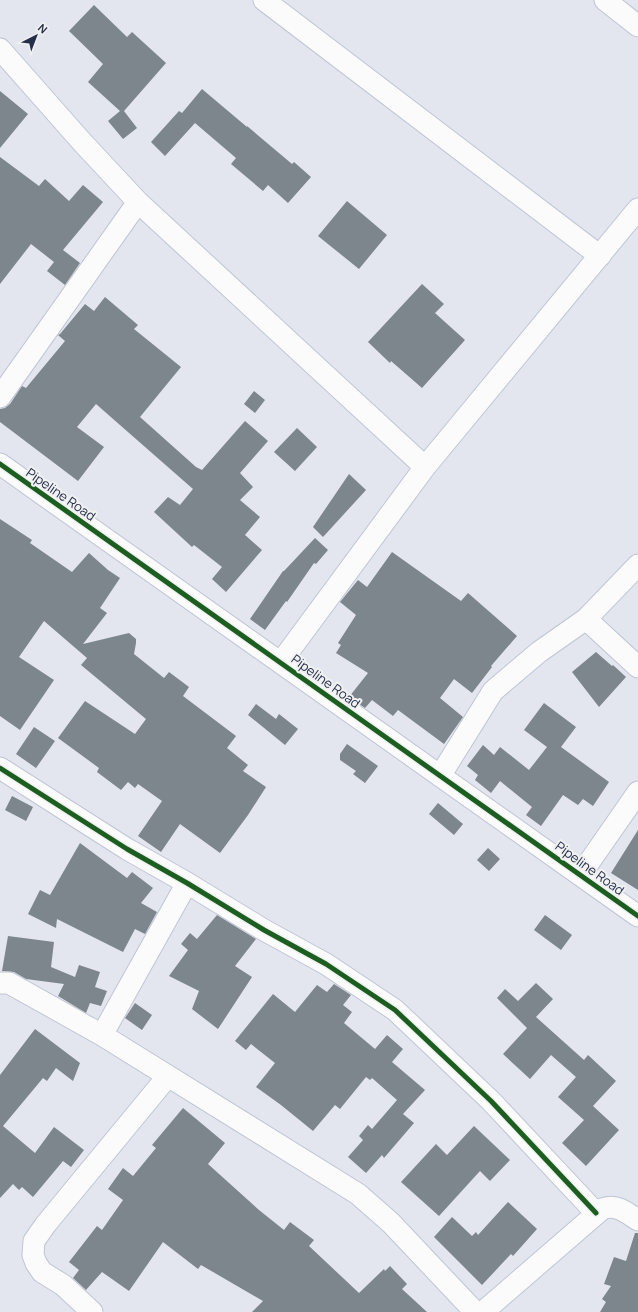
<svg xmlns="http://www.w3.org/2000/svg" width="638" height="1312" viewBox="0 0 638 1312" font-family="Manrope,sans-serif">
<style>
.building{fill:#7d858d}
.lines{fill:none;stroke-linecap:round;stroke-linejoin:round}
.minor-casing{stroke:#bfc5d6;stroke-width:23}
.minor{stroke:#fbfbfc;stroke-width:21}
.cycleway-casing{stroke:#f1f1f1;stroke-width:8}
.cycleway{stroke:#1b5e20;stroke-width:5}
.labels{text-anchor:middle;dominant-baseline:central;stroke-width:4;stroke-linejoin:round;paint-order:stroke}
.street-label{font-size:13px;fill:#252f4c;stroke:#f1f1f1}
</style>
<rect width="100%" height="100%" fill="#e3e6ee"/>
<!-- building -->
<path class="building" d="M 94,5 L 127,37 L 132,32 L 166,63 L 124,111 L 137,128 L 123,139 L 108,121 L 120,111 L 88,82 L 103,64 L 69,31 Z
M 202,89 L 247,127 L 247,126 L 292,164 L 294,162 L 311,177 L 288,203 L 268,185 L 263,191 L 231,164 L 236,158 L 195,123 L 165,156 L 151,142 L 179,111 L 182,113 Z
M 0,91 L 28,114 L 0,148 Z
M 0,157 L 39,186 L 45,179 L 69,201 L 83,185 L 103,202 L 63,250 L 80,263 L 65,285 L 47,271 L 54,262 L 31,244 L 0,284 Z
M 347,201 L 387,235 L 359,269 L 318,236 Z
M 422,284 L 444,304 L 435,313 L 465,340 L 422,388 L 391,361 L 390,363 L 368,342 Z
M 105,297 L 138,325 L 134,329 L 181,367 L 140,417 L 196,467 L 202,470 L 245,421 L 268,441 L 240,473 L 253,487 L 240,500 L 260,517 L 245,535 L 262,550 L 226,592 L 212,579 L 222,567 L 194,545 L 192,547 L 154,512 L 168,497 L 180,505 L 193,489 L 96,404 L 77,427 L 104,447 L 78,481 L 0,422 L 0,409 L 5,408 L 10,404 L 22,386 L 26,388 L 65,341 L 58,335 L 60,334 L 85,304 L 94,311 Z
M 254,391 L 265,400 L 255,413 L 244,404 Z
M 297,428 L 317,447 L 295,471 L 274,452 Z
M 349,474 L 366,490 L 323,537 L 313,527 Z
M 0,519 L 32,540 L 30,543 L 72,572 L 89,553 L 108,570 L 120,578 L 100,608 L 107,613 L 83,644 L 129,633 L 136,639 L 136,643 L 134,654 L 164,678 L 169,672 L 189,687 L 183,696 L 236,736 L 227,748 L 248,765 L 243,771 L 266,787 L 248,815 L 220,853 L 180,824 L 161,852 L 138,836 L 162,801 L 138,784 L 135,788 L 128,782 L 121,790 L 97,772 L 99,768 L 58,738 L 85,701 L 135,734 L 146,719 L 81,665 L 87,658 L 44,621 L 19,657 L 54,680 L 20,730 L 0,716 Z
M 315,538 L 328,550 L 316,564 L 314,563 L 287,602 L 286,601 L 265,630 L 250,619 L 283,571 L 284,571 Z
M 392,552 L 461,601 L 468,593 L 517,636 L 491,666 L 492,667 L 472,693 L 454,679 L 440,698 L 463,717 L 444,744 L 398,710 L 393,716 L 372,700 L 365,708 L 349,697 L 368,673 L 336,653 L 341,645 L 338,643 L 356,615 L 340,602 L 358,580 L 367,587 Z
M 596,652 L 612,666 L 613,665 L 626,677 L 599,707 L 572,672 Z
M 544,703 L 576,727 L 561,747 L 609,782 L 593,806 L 583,799 L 578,805 L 563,795 L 541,826 L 526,815 L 532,807 L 500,781 L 491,793 L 475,780 L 478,775 L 467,766 L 483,745 L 494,755 L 500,747 L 529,770 L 547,747 L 524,730 Z
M 256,704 L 276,719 L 279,714 L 298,729 L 285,745 L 248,715 Z
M 34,727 L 55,741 L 36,768 L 16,754 Z
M 347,744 L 378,766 L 365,783 L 353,774 L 356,771 L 340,760 L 340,754 Z
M 12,796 L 33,807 L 26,821 L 5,810 Z
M 438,803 L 463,824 L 454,835 L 429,814 Z
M 638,830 L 638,890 L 611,873 Z
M 80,843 L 127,878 L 132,872 L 153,888 L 141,903 L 157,912 L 145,934 L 135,929 L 123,952 L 57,919 L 56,928 L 28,914 L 40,890 L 50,895 Z
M 488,848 L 500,859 L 489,871 L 477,860 Z
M 217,915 L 256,939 L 235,966 L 252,977 L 218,1029 L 192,1009 L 199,991 L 169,976 L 188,950 L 181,944 L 190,933 L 197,939 Z
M 545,915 L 572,935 L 561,950 L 534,930 Z
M 8,936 L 54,942 L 51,967 L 75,977 L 79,965 L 100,972 L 95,987 L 107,991 L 101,1006 L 90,1003 L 86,1013 L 58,996 L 64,984 L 26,979 L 14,972 L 2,971 Z
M 536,983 L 553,999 L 536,1017 L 584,1060 L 588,1055 L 616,1081 L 593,1106 L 619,1130 L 586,1166 L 562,1143 L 584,1120 L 558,1097 L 576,1077 L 551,1055 L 530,1079 L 503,1054 L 527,1028 L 497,998 L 505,989 L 518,1001 Z
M 334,984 L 351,995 L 343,1005 L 352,1012 L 344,1023 L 375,1049 L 387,1035 L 403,1049 L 392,1062 L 425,1090 L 403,1114 L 414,1123 L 384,1158 L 382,1155 L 366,1173 L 348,1157 L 363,1140 L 359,1136 L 368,1125 L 372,1129 L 397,1100 L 372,1078 L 370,1080 L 366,1077 L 340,1109 L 335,1105 L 313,1131 L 281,1105 L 256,1087 L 275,1063 L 251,1044 L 246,1050 L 235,1041 L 273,994 L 295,1012 L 317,985 L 327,992 Z
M 135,1003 L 152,1015 L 142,1030 L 125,1018 Z
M 35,1029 L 80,1063 L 73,1081 L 56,1068 L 47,1081 L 43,1078 L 3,1126 L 35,1153 L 54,1127 L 84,1150 L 71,1167 L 63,1161 L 33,1197 L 22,1187 L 19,1190 L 13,1184 L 0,1198 L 0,1075 Z
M 183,1108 L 225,1143 L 208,1164 L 259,1210 L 284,1230 L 290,1222 L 314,1240 L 309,1246 L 359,1293 L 384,1269 L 385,1271 L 390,1266 L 407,1284 L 402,1289 L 427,1312 L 252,1312 L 263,1301 L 201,1265 L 198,1269 L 163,1242 L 129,1291 L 102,1272 L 86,1290 L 73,1278 L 79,1270 L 69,1262 L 97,1226 L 102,1230 L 123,1200 L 108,1189 L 123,1168 L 133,1176 L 156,1148 L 152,1145 Z
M 474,1126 L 510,1160 L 490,1181 L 480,1171 L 439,1216 L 401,1182 L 436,1144 L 447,1155 Z
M 508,1202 L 537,1229 L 513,1256 L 511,1254 L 482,1285 L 434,1237 L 452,1217 L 472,1236 L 476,1232 L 478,1235 Z
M 635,1233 L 638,1233 L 638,1312 L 600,1312 L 606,1302 L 602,1299 L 611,1286 L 604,1284 L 614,1257 L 626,1261 Z"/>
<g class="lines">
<defs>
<path id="minor" d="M 264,0 L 600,256
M 605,0 L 638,26
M 0,49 L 82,142 L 138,202
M 0,397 L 138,202 L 425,467
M 0,464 L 638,916
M 586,619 L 638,667
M 281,662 L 425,467 L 638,209
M 0,768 L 127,849 L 187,883 L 264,930 L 326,964 L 395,1010 L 491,1101 L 596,1213
M 440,776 L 493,691 L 539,652 L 586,619 L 638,565
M 581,874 L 638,792
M 0,983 L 9,983 L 102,1035 L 358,1194 L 391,1223 L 475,1312
M 102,1035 L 187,883
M 92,1312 L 63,1285 L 42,1272 L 36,1263 L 33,1255 L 34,1241 L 46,1224 L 168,1076
M 483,1312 L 602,1209 C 616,1203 627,1213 638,1220"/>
</defs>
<!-- minor casing -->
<use href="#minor" class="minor-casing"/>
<!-- minor -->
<use href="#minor" class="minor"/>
<defs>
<path id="cycleway" d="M 0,464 L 638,916
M 0,768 L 127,849 L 187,883 L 264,930 L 326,964 L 395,1010 L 491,1101 L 596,1213"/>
</defs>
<!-- cycleway casing -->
<use href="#cycleway" class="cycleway-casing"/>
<!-- cycleway -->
<use href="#cycleway" class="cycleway"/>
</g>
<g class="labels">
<!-- street labels -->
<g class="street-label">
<text transform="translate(61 494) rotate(35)">Pipeline Road</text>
<text transform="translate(326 681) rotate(36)">Pipeline Road</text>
<text transform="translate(590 868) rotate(36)">Pipeline Road</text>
</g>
</g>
<!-- north arrow -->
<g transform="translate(36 36) rotate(42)" stroke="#f1f1f1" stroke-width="3" paint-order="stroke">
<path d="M0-3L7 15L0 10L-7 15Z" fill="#252f4c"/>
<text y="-6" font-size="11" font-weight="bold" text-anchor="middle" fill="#252f4c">N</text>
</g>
</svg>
